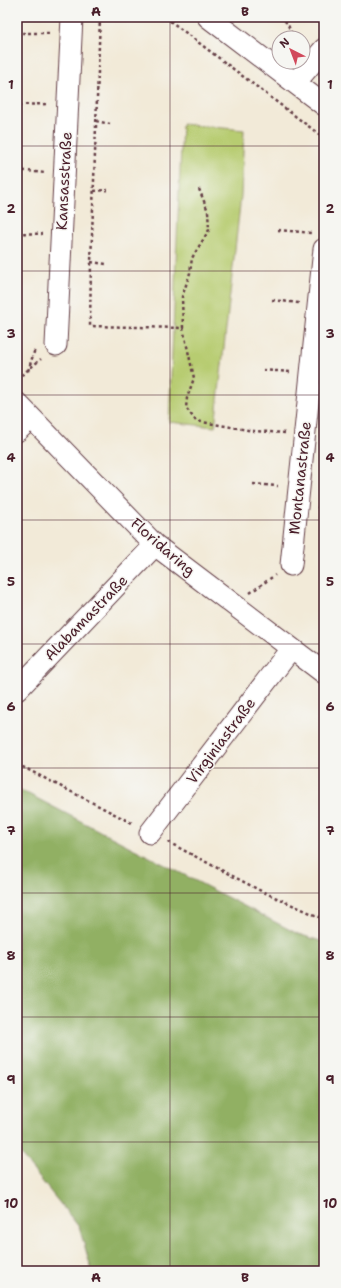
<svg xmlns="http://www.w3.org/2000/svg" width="341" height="1288" viewBox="0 0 341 1288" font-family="'Shantell Sans',sans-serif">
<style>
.green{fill:#b7cc71;stroke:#80764e}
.forest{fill:#91b063;stroke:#6e6847}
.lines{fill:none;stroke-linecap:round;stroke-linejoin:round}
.street-casing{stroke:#633d45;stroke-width:23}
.path{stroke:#633d45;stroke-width:2.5;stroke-dasharray:3 3;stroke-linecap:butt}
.street{stroke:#fff;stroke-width:21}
.grid{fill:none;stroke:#4a1f2b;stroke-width:1;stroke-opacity:0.55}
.labels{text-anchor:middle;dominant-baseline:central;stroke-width:3;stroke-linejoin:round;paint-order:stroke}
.street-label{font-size:15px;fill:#4a1f2b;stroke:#f6f6f2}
.neatline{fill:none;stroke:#4a1f2b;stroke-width:1.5}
.grid-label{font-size:13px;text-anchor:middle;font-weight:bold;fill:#4a1f2b}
</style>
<rect width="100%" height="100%" fill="#f6f6f2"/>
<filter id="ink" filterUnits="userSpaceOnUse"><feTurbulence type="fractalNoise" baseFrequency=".025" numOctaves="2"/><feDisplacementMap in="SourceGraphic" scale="8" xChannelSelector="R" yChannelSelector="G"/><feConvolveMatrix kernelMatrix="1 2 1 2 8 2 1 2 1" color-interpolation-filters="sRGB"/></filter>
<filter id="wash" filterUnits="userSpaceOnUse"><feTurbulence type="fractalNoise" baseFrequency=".012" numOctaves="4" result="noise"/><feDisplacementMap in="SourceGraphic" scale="16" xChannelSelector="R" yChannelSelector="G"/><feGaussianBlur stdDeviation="0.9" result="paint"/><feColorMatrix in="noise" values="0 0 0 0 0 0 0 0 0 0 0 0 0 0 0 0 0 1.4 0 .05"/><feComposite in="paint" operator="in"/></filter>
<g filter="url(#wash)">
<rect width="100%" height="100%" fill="#f2ead8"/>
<!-- green -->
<path class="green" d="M 182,124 L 244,130 L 241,196 L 215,427 L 169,422 Z"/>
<!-- forest -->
<path class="forest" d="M 17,788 L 298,934 L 324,942 L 324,1249 L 321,1271 L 92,1271 L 79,1227 L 17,1150 Z"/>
</g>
<g filter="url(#ink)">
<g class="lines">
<defs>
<path id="street" d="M 208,17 L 324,105
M 295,83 L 324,49
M 56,345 L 72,17
M 17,403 L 155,545 L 324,673
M 17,431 L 30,419
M 291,565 L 324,249
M 17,690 L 155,545
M 150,833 L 291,649"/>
</defs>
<!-- street casing -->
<use href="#street" class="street-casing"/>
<!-- path -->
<path class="path" d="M 100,17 L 91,262 L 90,326 L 183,328 L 194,378 L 187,398 L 186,408 L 196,421 L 254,431 L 286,433
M 165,17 L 324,138
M 280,17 L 287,23 L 294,38
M 22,33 L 52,33
M 19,105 L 47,104
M 96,121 L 110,124
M 17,170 L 45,173
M 94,191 L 108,190
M 278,230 L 312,233
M 17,233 L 42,234
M 91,262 L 106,264
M 272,300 L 299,303
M 183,328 L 182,297 L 190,273 L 192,258 L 209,230 L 208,211 L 199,189
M 263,370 L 290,372
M 28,371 L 35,349
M 17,379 L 41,359
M 253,484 L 278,486
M 317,507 L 324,508
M 250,593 L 275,575
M 17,764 L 132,823
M 168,842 L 261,891 L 324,919"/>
<!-- street -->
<use href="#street" class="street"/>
</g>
</g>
<!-- grid -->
<path class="grid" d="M 170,17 L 170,1271M 17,146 L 324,146M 17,271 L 324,271M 17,395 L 324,395M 17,520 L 324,520M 17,644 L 324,644M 17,768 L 324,768M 17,893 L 324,893M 17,1017 L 324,1017M 17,1142 L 324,1142"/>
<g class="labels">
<!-- street labels -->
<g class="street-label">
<text transform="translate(64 181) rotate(-87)">Kansasstraße</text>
<text transform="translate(300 478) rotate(-84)">Montanastraße</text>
<text transform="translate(163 547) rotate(41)">Floridaring</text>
<text transform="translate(86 618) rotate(-46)">Alabamastraße</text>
<text transform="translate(221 741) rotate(-53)">Virginiastraße</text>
</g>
</g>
<!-- margin -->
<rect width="341" height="1288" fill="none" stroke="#f6f6f2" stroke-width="44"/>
<!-- north arrow -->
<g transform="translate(291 50) rotate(318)"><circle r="19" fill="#f6f6f2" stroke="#b1a0a2"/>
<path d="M0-3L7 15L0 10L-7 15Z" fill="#d1495b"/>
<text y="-6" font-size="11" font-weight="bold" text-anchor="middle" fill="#4a1f2b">N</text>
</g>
<rect x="22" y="22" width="297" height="1244" class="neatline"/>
<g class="grid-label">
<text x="96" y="16">A</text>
<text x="245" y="16">B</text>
<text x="11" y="89">1</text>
<text x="330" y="89">1</text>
<text x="11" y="213">2</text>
<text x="330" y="213">2</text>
<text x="11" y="338">3</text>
<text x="330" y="338">3</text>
<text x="11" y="462">4</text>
<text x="330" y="462">4</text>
<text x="11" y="586">5</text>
<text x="330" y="586">5</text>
<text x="11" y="711">6</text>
<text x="330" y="711">6</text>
<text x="11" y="835">7</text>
<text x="330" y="835">7</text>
<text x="11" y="960">8</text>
<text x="330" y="960">8</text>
<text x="11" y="1084">9</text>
<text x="330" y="1084">9</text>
<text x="11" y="1208">10</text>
<text x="330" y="1208">10</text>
<text x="96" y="1282">A</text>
<text x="245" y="1282">B</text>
</g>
</svg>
